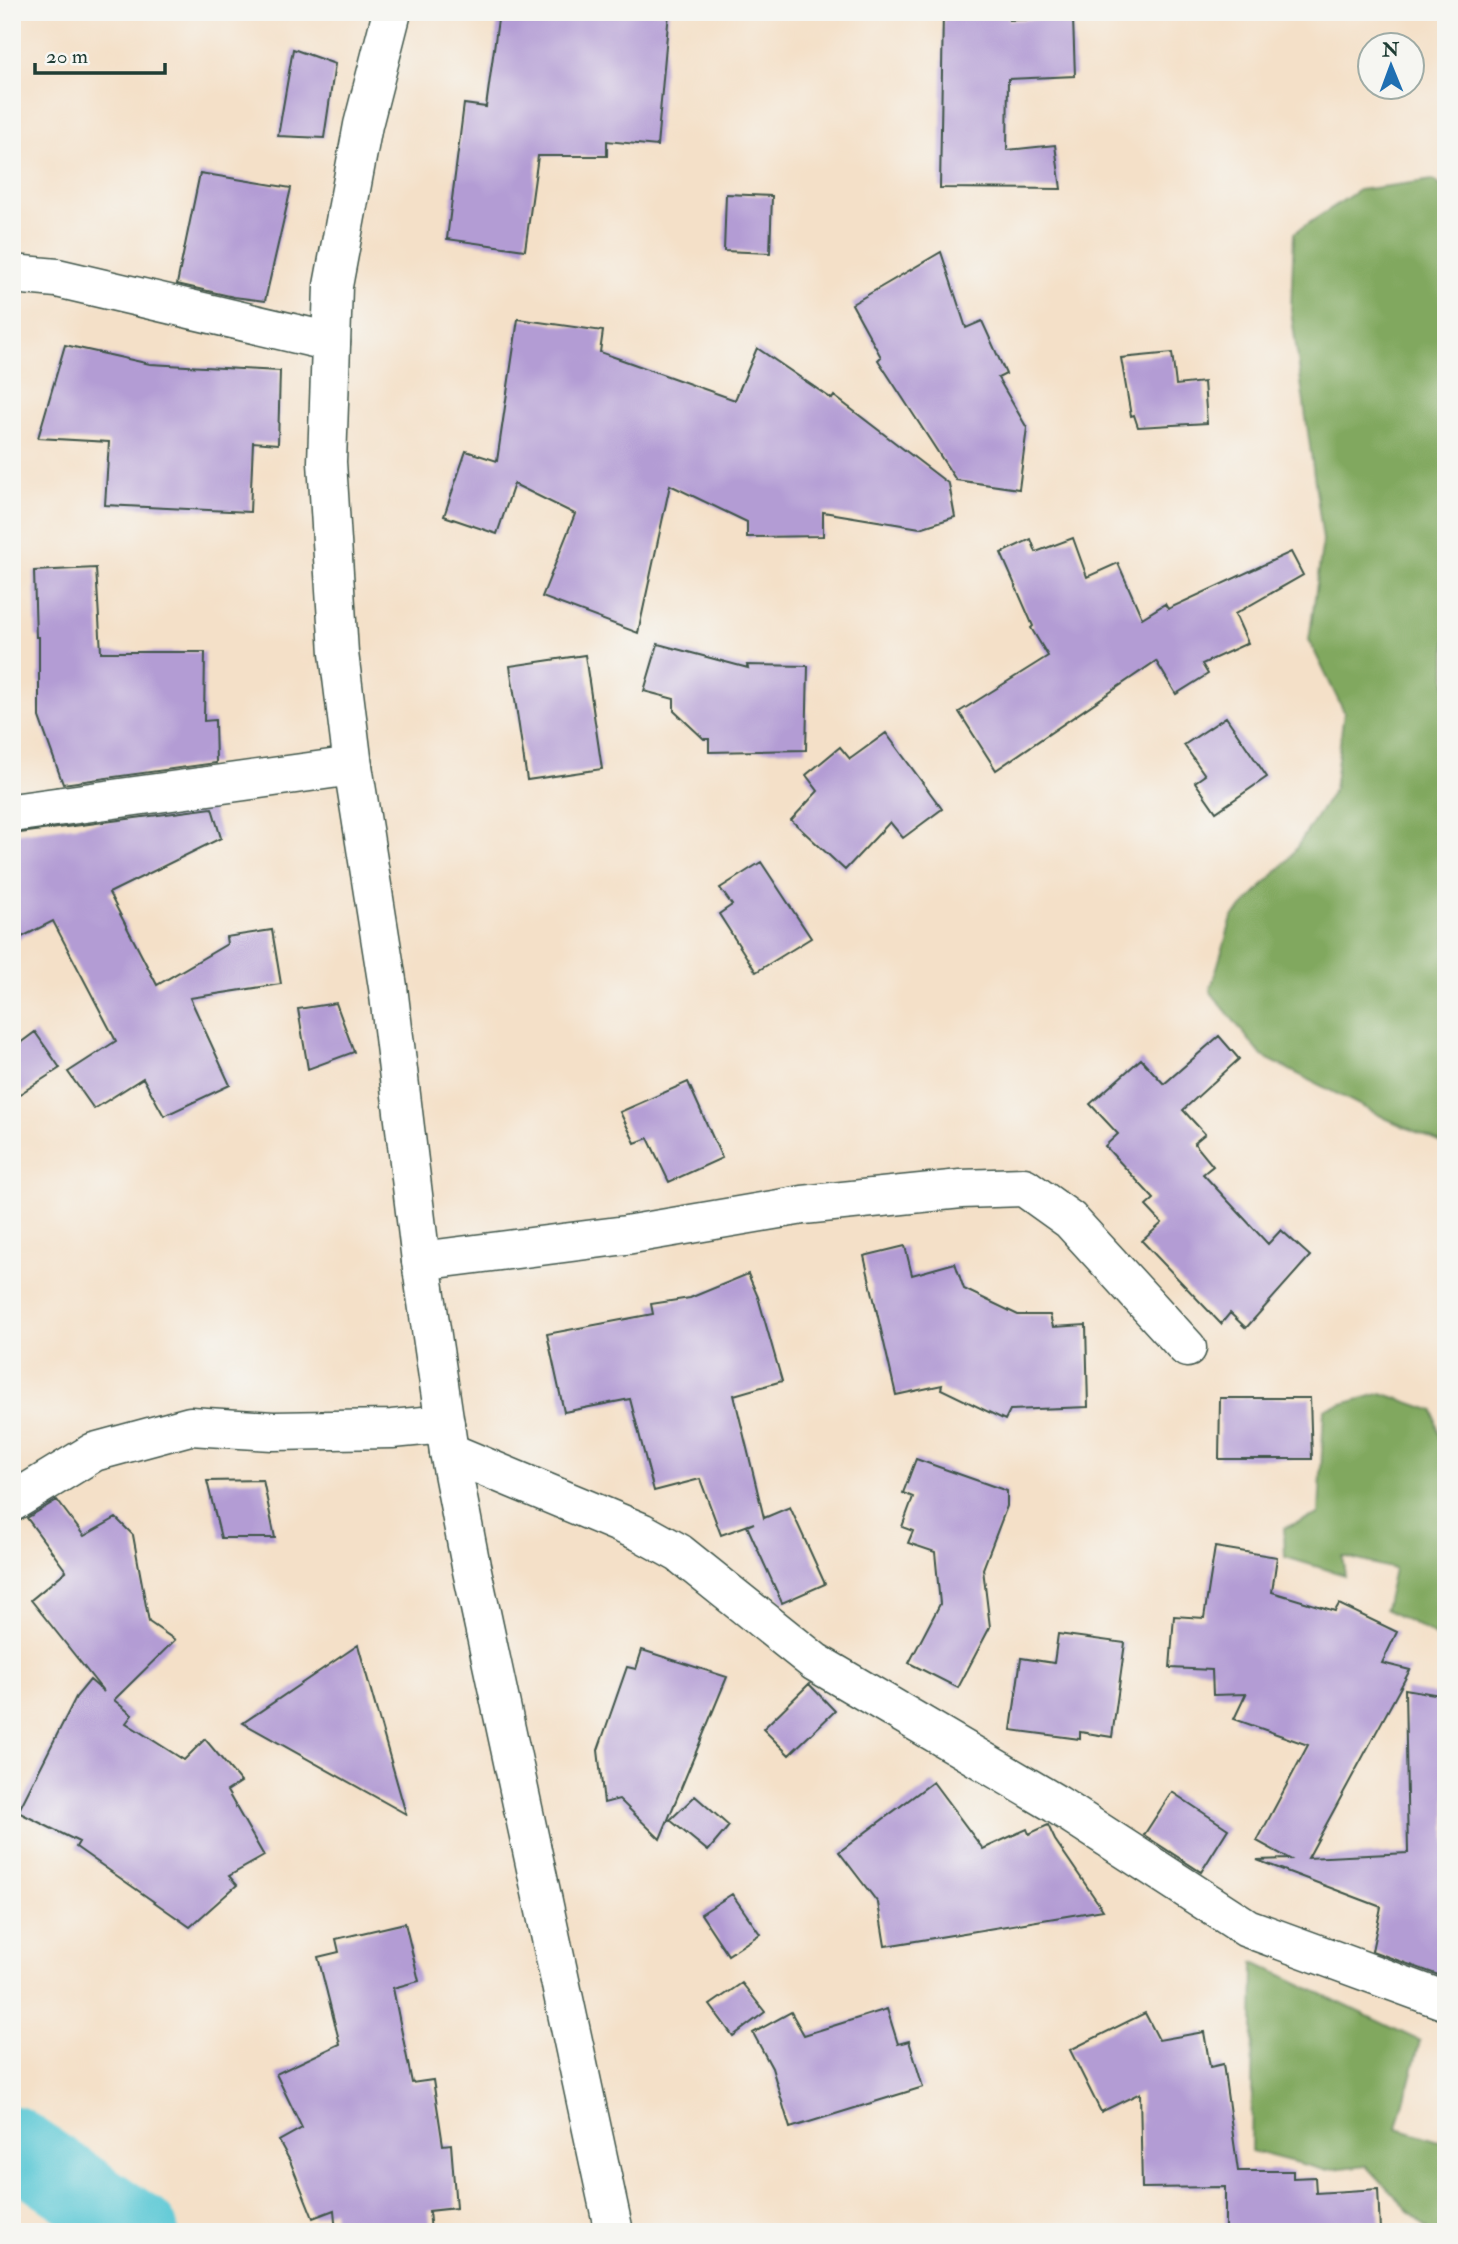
<svg xmlns="http://www.w3.org/2000/svg" width="1458" height="2244" viewBox="0 0 1458 2244" font-family="'IM FELL Double Pica',serif">
<style>
.forest{fill:#81a85f;stroke:#50724a;stroke-width:2}
.lines{fill:none;stroke-linecap:round;stroke-linejoin:round}
.river{stroke:#5ec9d6;stroke-width:77}
.building{fill:#b39cd4}
.minor-casing{stroke:#3f554a;stroke-width:41}
.major-casing{stroke:#3f554a;stroke-width:41}
.minor{stroke:#fff;stroke-width:38}
.major{stroke:#fff;stroke-width:38}
</style>
<rect width="100%" height="100%" fill="#f6f6f2"/>
<filter id="ink" filterUnits="userSpaceOnUse"><feTurbulence type="fractalNoise" baseFrequency=".0143" numOctaves="2"/><feDisplacementMap in="SourceGraphic" scale="14" xChannelSelector="R" yChannelSelector="G"/><feConvolveMatrix kernelMatrix="1 2 1 2 8 2 1 2 1" color-interpolation-filters="sRGB"/></filter>
<filter id="wash" filterUnits="userSpaceOnUse"><feTurbulence type="fractalNoise" baseFrequency=".00686" numOctaves="4" result="noise"/><feDisplacementMap in="SourceGraphic" scale="28" xChannelSelector="R" yChannelSelector="G"/><feGaussianBlur stdDeviation="1.57" result="paint"/><feColorMatrix in="noise" values="0 0 0 0 0 0 0 0 0 0 0 0 0 0 0 0 0 1.4 0 .05"/><feComposite in="paint" operator="in"/></filter>
<g filter="url(#wash)">
<rect width="100%" height="100%" fill="#f4e0c8"/>
<!-- forest -->
<path class="forest" d="M 1433,180 L 1446,190 L 1446,1145 L 1387,1119 L 1262,1056 L 1210,991 L 1232,918 L 1289,859 L 1334,790 L 1344,712 L 1309,640 L 1323,540 L 1291,310 L 1294,233 L 1359,190 Z
M 1382,1393 L 1434,1411 L 1442,1450 L 1446,1451 L 1446,1644 L 1426,1630 L 1385,1609 L 1394,1569 L 1342,1556 L 1345,1575 L 1285,1557 L 1284,1528 L 1319,1514 L 1324,1409 Z
M 1254,1962 L 1420,2041 L 1397,2128 L 1446,2143 L 1446,2232 L 1429,2232 L 1366,2165 L 1325,2170 L 1251,2151 Z"/>
<g class="lines">
<!-- river -->
<path class="river" d="M 12,2144 L 140,2232"/>
</g>
<g id="blocks">
<!-- building -->
<path class="building" d="M 499,12 L 669,12 L 657,146 L 607,141 L 607,156 L 538,156 L 525,250 L 447,239 L 464,104 L 486,107 Z
M 943,12 L 1010,12 L 1009,20 L 1073,18 L 1075,76 L 1008,79 L 1007,150 L 1055,145 L 1061,189 L 940,188 Z
M 293,49 L 335,64 L 324,138 L 278,136 Z
M 200,173 L 291,188 L 265,301 L 234,297 L 177,284 Z
M 726,194 L 772,196 L 770,253 L 724,251 Z
M 941,252 L 966,328 L 982,321 L 1006,374 L 998,378 L 1027,428 L 1019,489 L 956,480 L 878,360 L 881,357 L 852,304 Z
M 518,319 L 603,331 L 600,352 L 735,400 L 757,348 L 832,399 L 834,396 L 949,484 L 955,517 L 920,528 L 823,512 L 823,536 L 747,537 L 747,522 L 670,485 L 638,633 L 542,597 L 575,514 L 514,484 L 497,534 L 444,516 L 466,451 L 497,461 Z
M 65,345 L 150,364 L 280,371 L 278,444 L 253,442 L 250,512 L 105,505 L 109,442 L 38,438 Z
M 1172,353 L 1176,385 L 1204,382 L 1207,423 L 1138,427 L 1134,415 L 1131,416 L 1121,358 Z
M 1073,538 L 1087,577 L 1118,563 L 1142,618 L 1165,604 L 1168,609 L 1291,552 L 1303,575 L 1235,614 L 1248,643 L 1202,664 L 1208,674 L 1176,694 L 1156,661 L 996,770 L 959,712 L 1048,656 L 1031,628 L 1033,626 L 1001,553 L 1031,539 L 1036,552 Z
M 96,568 L 101,652 L 205,652 L 204,721 L 215,720 L 216,763 L 63,784 L 39,717 L 39,637 L 36,637 L 34,571 Z
M 658,644 L 748,668 L 747,665 L 808,666 L 806,750 L 709,752 L 709,739 L 704,739 L 674,711 L 674,699 L 644,691 Z
M 585,655 L 602,769 L 527,780 L 510,666 Z
M 1226,717 L 1267,777 L 1216,812 L 1195,782 L 1205,775 L 1184,745 Z
M 886,733 L 942,809 L 903,838 L 890,822 L 845,870 L 791,820 L 818,791 L 806,775 L 840,747 L 850,759 Z
M 212,808 L 221,838 L 109,893 L 157,985 L 227,944 L 226,937 L 272,930 L 281,984 L 190,998 L 230,1085 L 164,1116 L 143,1078 L 94,1109 L 68,1072 L 116,1041 L 53,921 L 12,942 L 12,834 Z
M 761,862 L 811,938 L 756,972 L 719,914 L 732,905 L 720,888 Z
M 336,1003 L 354,1052 L 308,1069 L 298,1009 Z
M 35,1032 L 60,1068 L 12,1099 L 12,1049 Z
M 1219,1036 L 1239,1059 L 1183,1110 L 1205,1134 L 1194,1143 L 1213,1166 L 1203,1174 L 1268,1244 L 1281,1230 L 1310,1256 L 1246,1328 L 1230,1313 L 1221,1324 L 1142,1241 L 1162,1223 L 1146,1206 L 1154,1199 L 1105,1146 L 1118,1134 L 1090,1104 L 1141,1059 L 1164,1084 Z
M 688,1082 L 722,1158 L 669,1182 L 648,1138 L 635,1143 L 620,1112 Z
M 905,1246 L 912,1275 L 955,1263 L 964,1289 L 1018,1315 L 1050,1315 L 1053,1327 L 1086,1325 L 1088,1407 L 1010,1410 L 1005,1420 L 941,1389 L 942,1385 L 896,1395 L 864,1256 Z
M 748,1274 L 758,1297 L 782,1381 L 734,1395 L 764,1518 L 790,1507 L 825,1584 L 782,1603 L 747,1526 L 754,1523 L 721,1535 L 700,1479 L 654,1491 L 630,1399 L 564,1412 L 547,1334 L 653,1314 L 651,1304 L 690,1298 Z
M 1220,1398 L 1310,1398 L 1312,1459 L 1219,1459 Z
M 916,1459 L 1007,1491 L 1007,1506 L 983,1569 L 990,1627 L 958,1688 L 909,1663 L 940,1604 L 935,1552 L 908,1543 L 913,1531 L 902,1527 L 913,1497 L 903,1493 Z
M 263,1480 L 275,1538 L 221,1538 L 207,1481 Z
M 57,1500 L 84,1536 L 116,1518 L 133,1535 L 149,1622 L 175,1640 L 114,1700 L 132,1715 L 126,1723 L 184,1760 L 205,1739 L 241,1782 L 227,1791 L 264,1856 L 229,1876 L 237,1885 L 190,1927 L 76,1847 L 79,1842 L 18,1812 L 76,1697 L 90,1680 L 104,1692 L 31,1600 L 66,1571 L 27,1518 Z
M 1215,1547 L 1277,1557 L 1272,1592 L 1335,1611 L 1339,1604 L 1397,1632 L 1382,1663 L 1410,1670 L 1308,1858 L 1408,1853 L 1405,1689 L 1446,1696 L 1446,1952 L 1441,1976 L 1372,1951 L 1381,1907 L 1257,1860 L 1290,1859 L 1257,1841 L 1308,1745 L 1234,1719 L 1246,1694 L 1213,1695 L 1212,1670 L 1170,1668 L 1174,1616 L 1204,1618 Z
M 1058,1634 L 1125,1643 L 1112,1737 L 1080,1732 L 1080,1739 L 1011,1730 L 1021,1658 L 1054,1663 Z
M 358,1645 L 406,1814 L 243,1723 Z
M 642,1650 L 727,1677 L 660,1839 L 619,1799 L 604,1803 L 598,1750 L 627,1667 L 636,1669 Z
M 809,1684 L 835,1711 L 789,1755 L 763,1729 Z
M 933,1782 L 983,1849 L 1027,1829 L 1029,1834 L 1048,1825 L 1055,1840 L 1103,1910 L 885,1946 L 878,1903 L 839,1852 Z
M 1172,1792 L 1228,1829 L 1201,1872 L 1144,1835 Z
M 695,1796 L 729,1826 L 708,1851 L 670,1820 Z
M 732,1894 L 760,1934 L 728,1955 L 701,1914 Z
M 405,1923 L 419,1981 L 393,1988 L 412,2083 L 433,2080 L 443,2145 L 451,2144 L 456,2208 L 429,2211 L 431,2232 L 336,2232 L 334,2210 L 313,2218 L 290,2161 L 279,2141 L 302,2128 L 276,2074 L 340,2044 L 318,1957 L 339,1952 L 336,1939 Z
M 742,1983 L 765,2012 L 733,2036 L 710,2005 Z
M 887,2009 L 898,2044 L 909,2041 L 923,2087 L 790,2128 L 772,2068 L 753,2033 L 791,2012 L 804,2035 Z
M 1145,2013 L 1159,2040 L 1204,2032 L 1210,2067 L 1223,2064 L 1238,2171 L 1293,2171 L 1293,2178 L 1315,2177 L 1316,2193 L 1378,2189 L 1380,2230 L 1225,2232 L 1225,2187 L 1142,2188 L 1140,2093 L 1101,2112 L 1070,2050 Z"/>
</g>
</g>
<g filter="url(#ink)">
<use href="#blocks" fill-opacity="0" stroke="#3f554a" stroke-width="2"/>
<g class="lines">
<defs>
<path id="minor" d="M 12,274 L 57,278 L 331,342
M 12,813 L 353,766
M 421,1261 L 626,1235 L 803,1205 L 961,1189 L 1024,1187 L 1070,1220 L 1187,1348
M 449,1452 L 641,1532 L 679,1553 L 815,1662 L 1056,1804 L 1247,1928 L 1446,2001
M 12,1502 L 94,1452 L 190,1426 L 273,1431 L 392,1429 L 445,1424"/>
<path id="major" d="M 392,12 L 363,125 L 333,286 L 327,462 L 339,653 L 353,766 L 388,987 L 421,1261 L 449,1452 L 471,1566 L 614,2232"/>
</defs>
<!-- minor casing -->
<use href="#minor" class="minor-casing"/>
<!-- major casing -->
<use href="#major" class="major-casing"/>
<!-- minor -->
<use href="#minor" class="minor"/>
<!-- major -->
<use href="#major" class="major"/>
</g>
</g>
<!-- margin -->
<rect width="1458" height="2244" fill="none" stroke="#f6f6f2" stroke-width="42"/>
<!-- north arrow -->
<g transform="translate(1391 66) rotate(359)"><circle r="33" fill="#f6f6f2" stroke="#a0aca6" stroke-width="2"/>
<path d="M0-5L12 26L0 18L-12 26Z" fill="#1f6fb2"/>
<text y="-10" font-size="19" font-weight="bold" text-anchor="middle" fill="#1f3d34">N</text>
</g>
<!-- scale -->
<path d="M35 63v10h130v-10" fill="none" stroke="#1f3d34" stroke-width="3.5"/>
<text x="46" y="63" font-size="21" fill="#1f3d34" stroke="#f6f6f2" stroke-width="5" paint-order="stroke">20 m</text>
</svg>
